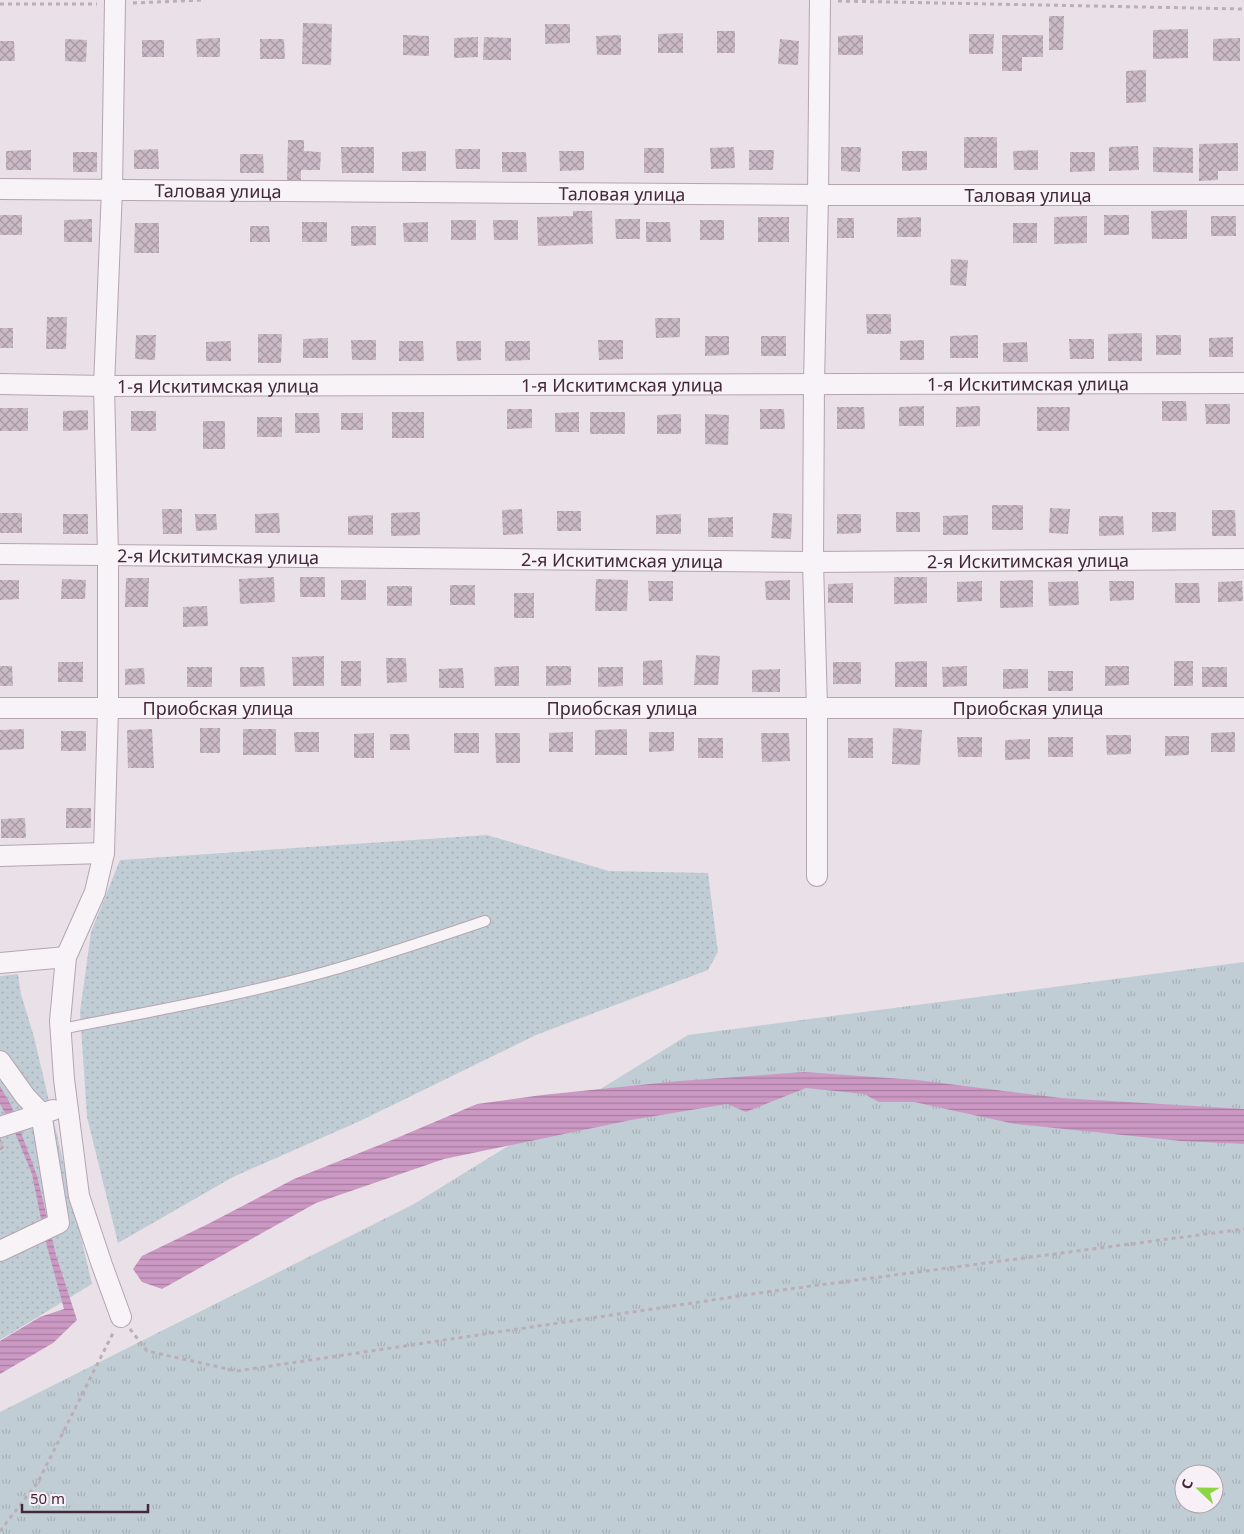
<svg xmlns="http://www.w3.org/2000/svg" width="1244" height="1534" viewBox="0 0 1244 1534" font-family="'Noto Sans',sans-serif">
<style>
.grass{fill:url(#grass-tufts);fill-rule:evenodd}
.garden{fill:url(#garden-dots)}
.water{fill:url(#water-rules)}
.building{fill:url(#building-cross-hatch)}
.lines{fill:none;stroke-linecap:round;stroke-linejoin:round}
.lane-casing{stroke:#b5a5b1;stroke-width:12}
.street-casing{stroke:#b5a5b1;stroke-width:22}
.path{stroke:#baaeb7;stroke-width:3;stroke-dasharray:4 4;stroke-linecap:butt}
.lane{stroke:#f8f3f7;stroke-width:10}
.street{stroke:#f8f3f7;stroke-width:20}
.labels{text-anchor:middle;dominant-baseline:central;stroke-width:4;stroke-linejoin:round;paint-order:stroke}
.street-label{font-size:18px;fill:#43283b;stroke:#f7f0f6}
</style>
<defs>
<pattern id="grass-tufts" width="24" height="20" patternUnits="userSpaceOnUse" patternTransform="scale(1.25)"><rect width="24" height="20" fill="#c1cdd4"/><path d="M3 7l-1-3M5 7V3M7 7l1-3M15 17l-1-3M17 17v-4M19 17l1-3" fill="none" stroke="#a7b0b7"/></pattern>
<pattern id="garden-dots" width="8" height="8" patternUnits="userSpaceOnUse" patternTransform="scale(1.25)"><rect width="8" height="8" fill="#c1cdd4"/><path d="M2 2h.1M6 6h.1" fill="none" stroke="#a7b0b7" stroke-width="1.8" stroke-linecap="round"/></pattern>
<pattern id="water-rules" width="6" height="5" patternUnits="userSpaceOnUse" patternTransform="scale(1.25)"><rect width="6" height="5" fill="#cc99c4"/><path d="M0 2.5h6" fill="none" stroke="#a77da0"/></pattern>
<pattern id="building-cross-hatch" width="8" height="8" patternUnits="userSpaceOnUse" patternTransform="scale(1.25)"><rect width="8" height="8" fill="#cabac6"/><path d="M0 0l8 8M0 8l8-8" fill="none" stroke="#a697a2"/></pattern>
</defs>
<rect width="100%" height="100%" fill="#eae0e8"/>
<!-- grass -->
<path class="grass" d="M 1244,962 L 1244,1534 L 0,1534 L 0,1412 L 414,1204 L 688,1035 ZM 1184,1474 L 1214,1474 L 1214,1504 L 1184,1504 Z"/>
<!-- garden -->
<path class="garden" d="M 487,835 L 609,871 L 708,873 L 718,952 L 708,970 L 536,1035 L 360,1121 L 233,1177 L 118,1243 L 87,1117 L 80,1012 L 91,932 L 120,860 Z
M 18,974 L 21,994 L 34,1037 L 92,1284 L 0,1340 L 0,976 Z"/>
<!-- water -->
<path class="water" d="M 804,1072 L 917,1080 L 1061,1098 L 1244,1109 L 1244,1144 L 1181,1141 L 1015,1124 L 914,1102 L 879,1102 L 864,1094 L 806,1088 L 746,1112 L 727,1104 L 631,1120 L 444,1159 L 316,1203 L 162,1289 L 142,1282 L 133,1269 L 142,1256 L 208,1224 L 294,1179 L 392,1140 L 477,1104 L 542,1095 L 679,1081 Z
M 0,1086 L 11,1105 L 37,1176 L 56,1255 L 77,1320 L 53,1343 L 0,1374 L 0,1341 L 40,1317 L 64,1309 L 45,1239 L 32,1174 L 14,1130 L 0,1104 Z"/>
<!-- building -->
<path class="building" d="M 1049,16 L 1064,16 L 1063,50 L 1049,50 Z
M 303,23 L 332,24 L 331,65 L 302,64 Z
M 545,24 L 570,24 L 570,43 L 545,44 Z
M 1188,29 L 1188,58 L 1153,59 L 1153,30 Z
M 717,31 L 735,31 L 735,53 L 717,53 Z
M 683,33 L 683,53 L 658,53 L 658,34 Z
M 969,34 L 994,34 L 993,54 L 969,54 Z
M 403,35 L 429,36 L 429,56 L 403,55 Z
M 621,35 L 621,55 L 597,55 L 596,36 Z
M 863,35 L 863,55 L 838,55 L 838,36 Z
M 1002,35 L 1043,35 L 1043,57 L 1022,57 L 1022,71 L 1002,71 Z
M 478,37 L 478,57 L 454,58 L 454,38 Z
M 484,37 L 511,38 L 511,60 L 483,60 Z
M 220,38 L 220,57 L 197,57 L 196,39 Z
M 1240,38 L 1240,61 L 1213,61 L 1213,39 Z
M 65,39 L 87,40 L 86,62 L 65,61 Z
M 260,39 L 284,39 L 285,59 L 260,59 Z
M 780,39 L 799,41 L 798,65 L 778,64 Z
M 142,40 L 164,40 L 164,57 L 142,57 Z
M 0,41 L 14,41 L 15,61 L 0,61 Z
M 1146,70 L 1146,102 L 1126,103 L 1126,71 Z
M 964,137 L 997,137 L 997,168 L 964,168 Z
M 288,140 L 304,140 L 304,151 L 321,152 L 320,170 L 301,170 L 301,180 L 287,180 Z
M 1238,143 L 1238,171 L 1218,171 L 1218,180 L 1199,181 L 1199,144 Z
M 1138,146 L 1139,170 L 1109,171 L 1109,147 Z
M 341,147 L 374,147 L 374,173 L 342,173 Z
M 734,147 L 735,168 L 711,169 L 710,148 Z
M 841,147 L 861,147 L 860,172 L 841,171 Z
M 1153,147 L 1193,148 L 1193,173 L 1153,172 Z
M 644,148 L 664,148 L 664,173 L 644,173 Z
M 158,149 L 159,169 L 134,169 L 134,150 Z
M 455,149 L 480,149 L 480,169 L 456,169 Z
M 31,150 L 31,170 L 6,170 L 6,151 Z
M 749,150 L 774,150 L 773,170 L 749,170 Z
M 1038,150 L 1038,170 L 1014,170 L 1013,151 Z
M 426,151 L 426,171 L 402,171 L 402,152 Z
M 559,151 L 584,151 L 584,170 L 560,171 Z
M 902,151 L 927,151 L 927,170 L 902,171 Z
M 73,152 L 97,152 L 97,172 L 73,172 Z
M 502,152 L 526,152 L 527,172 L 502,172 Z
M 1070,152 L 1095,152 L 1095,171 L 1070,172 Z
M 240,154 L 263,154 L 264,173 L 240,173 Z
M 1187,210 L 1187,239 L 1152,239 L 1151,211 Z
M 573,211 L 592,211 L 593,244 L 538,246 L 537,217 L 573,216 Z
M 0,215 L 22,215 L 22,235 L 0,235 Z
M 1104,215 L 1129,215 L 1129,235 L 1104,235 Z
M 1087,216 L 1087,243 L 1054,244 L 1054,217 Z
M 1211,216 L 1236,216 L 1236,236 L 1211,236 Z
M 758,217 L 789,217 L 789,242 L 758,242 Z
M 921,217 L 921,237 L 897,237 L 897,218 Z
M 837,218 L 854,218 L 854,238 L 837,238 Z
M 92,219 L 92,242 L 64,242 L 64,220 Z
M 615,219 L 640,219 L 640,239 L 616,239 Z
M 451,220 L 476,220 L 476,240 L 451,240 Z
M 493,220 L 518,220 L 518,240 L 494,240 Z
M 700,220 L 724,220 L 724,240 L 700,240 Z
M 302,222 L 327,222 L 327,242 L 302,242 Z
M 428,222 L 428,242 L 404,242 L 403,223 Z
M 646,222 L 670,222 L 671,242 L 646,242 Z
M 135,223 L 159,223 L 159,253 L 134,253 Z
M 1013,223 L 1037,223 L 1037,243 L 1013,243 Z
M 250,226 L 269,226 L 270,242 L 250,242 Z
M 351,226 L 376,226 L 376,245 L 351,246 Z
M 951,259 L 968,260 L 966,286 L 950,285 Z
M 866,314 L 891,314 L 891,334 L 867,334 Z
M 47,317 L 67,317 L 66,349 L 46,349 Z
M 655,318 L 680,318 L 680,337 L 656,338 Z
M 0,328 L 13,328 L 13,348 L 0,348 Z
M 1142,333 L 1142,361 L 1108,361 L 1108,334 Z
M 258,334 L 282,334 L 281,363 L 258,363 Z
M 136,335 L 156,335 L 155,360 L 135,359 Z
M 978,335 L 978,358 L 950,358 L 950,336 Z
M 1156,335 L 1181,335 L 1181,355 L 1156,355 Z
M 705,336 L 729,336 L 729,355 L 705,356 Z
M 761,336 L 786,336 L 786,356 L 761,356 Z
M 1233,337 L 1233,357 L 1209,357 L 1209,338 Z
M 328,338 L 328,358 L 303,358 L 303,339 Z
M 1069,339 L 1094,339 L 1094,359 L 1070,359 Z
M 351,340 L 376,340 L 376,360 L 352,360 Z
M 598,340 L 623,340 L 623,359 L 599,360 Z
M 924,340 L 924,360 L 900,360 L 900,341 Z
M 231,341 L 231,361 L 206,361 L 206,342 Z
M 399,341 L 423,341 L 424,361 L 399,361 Z
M 456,341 L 481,341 L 481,360 L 457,361 Z
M 505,341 L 530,341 L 530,360 L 505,361 Z
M 1027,342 L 1028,362 L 1003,362 L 1003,343 Z
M 1162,401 L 1186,401 L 1187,421 L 1162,421 Z
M 1205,404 L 1230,404 L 1230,424 L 1206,424 Z
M 924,406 L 924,426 L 899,426 L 899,407 Z
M 980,406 L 980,426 L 956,427 L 956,407 Z
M 837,407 L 864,407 L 865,429 L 837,429 Z
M 1037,407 L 1070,407 L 1069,431 L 1037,431 Z
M 0,408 L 28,408 L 28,431 L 0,431 Z
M 507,409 L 532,409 L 532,428 L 507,429 Z
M 760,409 L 784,409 L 785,429 L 760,429 Z
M 88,410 L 88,430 L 63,431 L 63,411 Z
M 131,411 L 156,411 L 156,431 L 131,431 Z
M 392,412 L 424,412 L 424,438 L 392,438 Z
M 579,412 L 579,432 L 555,432 L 555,413 Z
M 590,412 L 625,412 L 625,434 L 590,434 Z
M 295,413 L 319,413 L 320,433 L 295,433 Z
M 341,413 L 363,413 L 363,430 L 341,430 Z
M 681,414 L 681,434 L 657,434 L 657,415 Z
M 705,414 L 729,415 L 728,445 L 705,444 Z
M 257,417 L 282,417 L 282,437 L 257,437 Z
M 203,421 L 225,421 L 225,449 L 203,449 Z
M 992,505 L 1023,505 L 1023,530 L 992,530 Z
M 1050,508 L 1070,509 L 1068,534 L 1049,533 Z
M 162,509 L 182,509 L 182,534 L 163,534 Z
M 522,509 L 523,534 L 503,535 L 502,510 Z
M 1212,510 L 1235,510 L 1236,536 L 1212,536 Z
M 557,511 L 581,511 L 581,531 L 557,531 Z
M 420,512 L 420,535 L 391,536 L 391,513 Z
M 896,512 L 920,512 L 920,532 L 896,532 Z
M 1152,512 L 1176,512 L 1176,531 L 1152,532 Z
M 0,513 L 22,513 L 22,533 L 0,533 Z
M 279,513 L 280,533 L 255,533 L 255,514 Z
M 773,513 L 792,514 L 791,539 L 771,538 Z
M 63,514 L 88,514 L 88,534 L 63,534 Z
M 195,514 L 216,514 L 217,530 L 196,531 Z
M 681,514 L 681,534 L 656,534 L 656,515 Z
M 837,514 L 861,514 L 861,533 L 837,534 Z
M 373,515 L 373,535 L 348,535 L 348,516 Z
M 968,515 L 968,535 L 943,535 L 943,516 Z
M 1099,516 L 1123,516 L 1124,535 L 1099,536 Z
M 733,517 L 733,537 L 708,537 L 708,518 Z
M 274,577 L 275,602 L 240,604 L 239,579 Z
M 300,577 L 325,577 L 325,597 L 300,597 Z
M 894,577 L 927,577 L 927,603 L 894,604 Z
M 126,578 L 149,578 L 148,607 L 125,607 Z
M 62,579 L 86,580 L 85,599 L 61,599 Z
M 596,579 L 628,580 L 627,611 L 595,611 Z
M 0,580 L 19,580 L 19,599 L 0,600 Z
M 341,580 L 366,580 L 366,600 L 341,600 Z
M 790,580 L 790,600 L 766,600 L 765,581 Z
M 1033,580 L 1033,607 L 1000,608 L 1000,581 Z
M 648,581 L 673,581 L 673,601 L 649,601 Z
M 982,581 L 982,601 L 957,602 L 957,582 Z
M 1078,581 L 1079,605 L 1049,606 L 1048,582 Z
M 1109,581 L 1134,581 L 1134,600 L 1110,601 Z
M 1242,581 L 1243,601 L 1218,602 L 1218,582 Z
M 853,583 L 853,603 L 828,603 L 828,584 Z
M 1175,583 L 1199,583 L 1200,603 L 1175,603 Z
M 450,585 L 475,585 L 475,605 L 450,605 Z
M 387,586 L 412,586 L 412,606 L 387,606 Z
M 514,593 L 534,593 L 534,618 L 514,618 Z
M 207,606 L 208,626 L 183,627 L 183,607 Z
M 696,655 L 720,656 L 718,685 L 694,685 Z
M 324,656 L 324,686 L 293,686 L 292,657 Z
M 386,658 L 406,658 L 407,682 L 387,683 Z
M 662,660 L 663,685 L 643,685 L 643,661 Z
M 341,661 L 361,661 L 361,686 L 341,686 Z
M 927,661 L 927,687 L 895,687 L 895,662 Z
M 1174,661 L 1193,661 L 1193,686 L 1174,686 Z
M 58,662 L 83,662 L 83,682 L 58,682 Z
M 833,662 L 861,662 L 861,684 L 833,684 Z
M 0,666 L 12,666 L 13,686 L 0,686 Z
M 519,666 L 519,686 L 495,686 L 494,667 Z
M 546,666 L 571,666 L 571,685 L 546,686 Z
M 967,666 L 967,686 L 943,687 L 942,667 Z
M 1105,666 L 1129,666 L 1129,685 L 1105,686 Z
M 187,667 L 212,667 L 212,687 L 187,687 Z
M 240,667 L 264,667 L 265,686 L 240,687 Z
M 598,667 L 623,667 L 623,686 L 598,687 Z
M 1202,667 L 1227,667 L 1227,687 L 1202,687 Z
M 144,668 L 145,684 L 125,685 L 125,669 Z
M 463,668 L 464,688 L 439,688 L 439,669 Z
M 780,669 L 780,692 L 752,692 L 752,670 Z
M 1003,669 L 1028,669 L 1028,688 L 1003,689 Z
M 1048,671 L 1073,671 L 1073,691 L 1048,691 Z
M 200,728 L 220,728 L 220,753 L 200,753 Z
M 893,728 L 922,730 L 920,765 L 892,764 Z
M 24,729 L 24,749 L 0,750 L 0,730 Z
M 152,729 L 154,768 L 128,768 L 127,730 Z
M 243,729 L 276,729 L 276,755 L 243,755 Z
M 627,729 L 627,755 L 595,755 L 595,730 Z
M 61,731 L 86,731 L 86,751 L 61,751 Z
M 294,732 L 319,732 L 319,752 L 295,752 Z
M 573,732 L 573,752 L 549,752 L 549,733 Z
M 649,732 L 674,732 L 674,751 L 649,752 Z
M 1235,732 L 1235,752 L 1211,752 L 1211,733 Z
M 374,733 L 374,758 L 354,758 L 354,734 Z
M 454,733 L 479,733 L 479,753 L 454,753 Z
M 495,733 L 520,733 L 520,763 L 496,763 Z
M 761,733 L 789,733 L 790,761 L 762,762 Z
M 390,734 L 409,734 L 410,750 L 390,750 Z
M 1106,735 L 1131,735 L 1131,754 L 1107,755 Z
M 1165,736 L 1189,736 L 1189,755 L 1165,756 Z
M 957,737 L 982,737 L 982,757 L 958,757 Z
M 1048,737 L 1073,737 L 1073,757 L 1048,757 Z
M 698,738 L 723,738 L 723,758 L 698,758 Z
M 848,738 L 873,738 L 873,758 L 848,758 Z
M 1030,739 L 1030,759 L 1005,760 L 1005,740 Z
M 66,808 L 91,808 L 91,828 L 66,828 Z
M 25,818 L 26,838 L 1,838 L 1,819 Z
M 0,1138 L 4,1148 L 0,1150 Z"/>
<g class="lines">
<defs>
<path id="lane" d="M 61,1029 C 149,1012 238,996 325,972 C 379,957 432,939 485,921"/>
<g id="street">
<path d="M 115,0 L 112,189 L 104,386 L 108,555 L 108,709 L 104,853 L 95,892 L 66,957 L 60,1021 L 64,1079 L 79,1196 L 102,1265 L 121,1317"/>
<path id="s1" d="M 0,189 L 818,195 L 1244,195"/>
<path id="s2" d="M 0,384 L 104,386 L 1244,383"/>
<path id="s3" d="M 0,554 L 813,562 L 1244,559"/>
<path id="s4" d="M 0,708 L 1244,708"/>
<path d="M 0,856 L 104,853"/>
<path d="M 817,876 L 817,708 L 813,562 L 814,383 L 818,195 L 820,0"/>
<path d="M 0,963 L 66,957"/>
<path d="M 0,1061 L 25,1096 L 41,1113 L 59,1223 L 0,1251"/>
<path d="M 0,1127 L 53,1110"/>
</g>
</defs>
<!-- lane casing -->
<use href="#lane" class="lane-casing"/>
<!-- street casing -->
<use href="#street" class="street-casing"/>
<!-- path -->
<path class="path" d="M 838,1 L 1244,9
M 133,3 L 203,0
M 0,4 L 97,4
M 130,1329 L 147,1351 L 237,1371 L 766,1292 L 1244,1229
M 0,1531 L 38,1482 L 113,1333"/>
<!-- lane -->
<use href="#lane" class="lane"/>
<!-- street -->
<use href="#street" class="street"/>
</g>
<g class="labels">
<!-- street labels -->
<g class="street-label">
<text stroke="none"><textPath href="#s1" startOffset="218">Таловая улица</textPath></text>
<text stroke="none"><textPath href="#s1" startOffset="622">Таловая улица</textPath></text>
<text stroke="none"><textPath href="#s1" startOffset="1028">Таловая улица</textPath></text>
<text stroke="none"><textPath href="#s2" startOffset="1028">1-я Искитимская улица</textPath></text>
<text stroke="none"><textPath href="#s2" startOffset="622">1-я Искитимская улица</textPath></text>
<text stroke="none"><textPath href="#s2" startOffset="218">1-я Искитимская улица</textPath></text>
<text stroke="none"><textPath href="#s3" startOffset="218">2-я Искитимская улица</textPath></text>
<text stroke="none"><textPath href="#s3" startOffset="622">2-я Искитимская улица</textPath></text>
<text stroke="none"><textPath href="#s3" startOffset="1028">2-я Искитимская улица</textPath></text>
<text stroke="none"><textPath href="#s4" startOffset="622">Приобская улица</textPath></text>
<text stroke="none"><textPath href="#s4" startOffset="1028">Приобская улица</textPath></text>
<text stroke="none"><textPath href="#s4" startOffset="218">Приобская улица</textPath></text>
</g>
</g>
<!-- north arrow -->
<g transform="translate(1199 1489) rotate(292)"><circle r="24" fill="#f7f0f6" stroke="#afa0ab"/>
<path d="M0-4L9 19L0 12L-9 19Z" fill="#8cd63f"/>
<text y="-8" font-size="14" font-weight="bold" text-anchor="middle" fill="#43283b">С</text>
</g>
<!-- scale -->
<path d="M22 1504v8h126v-8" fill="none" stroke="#43283b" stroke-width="2.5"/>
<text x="30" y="1504" font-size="15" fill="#43283b" stroke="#f7f0f6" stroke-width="4" paint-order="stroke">50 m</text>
</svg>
